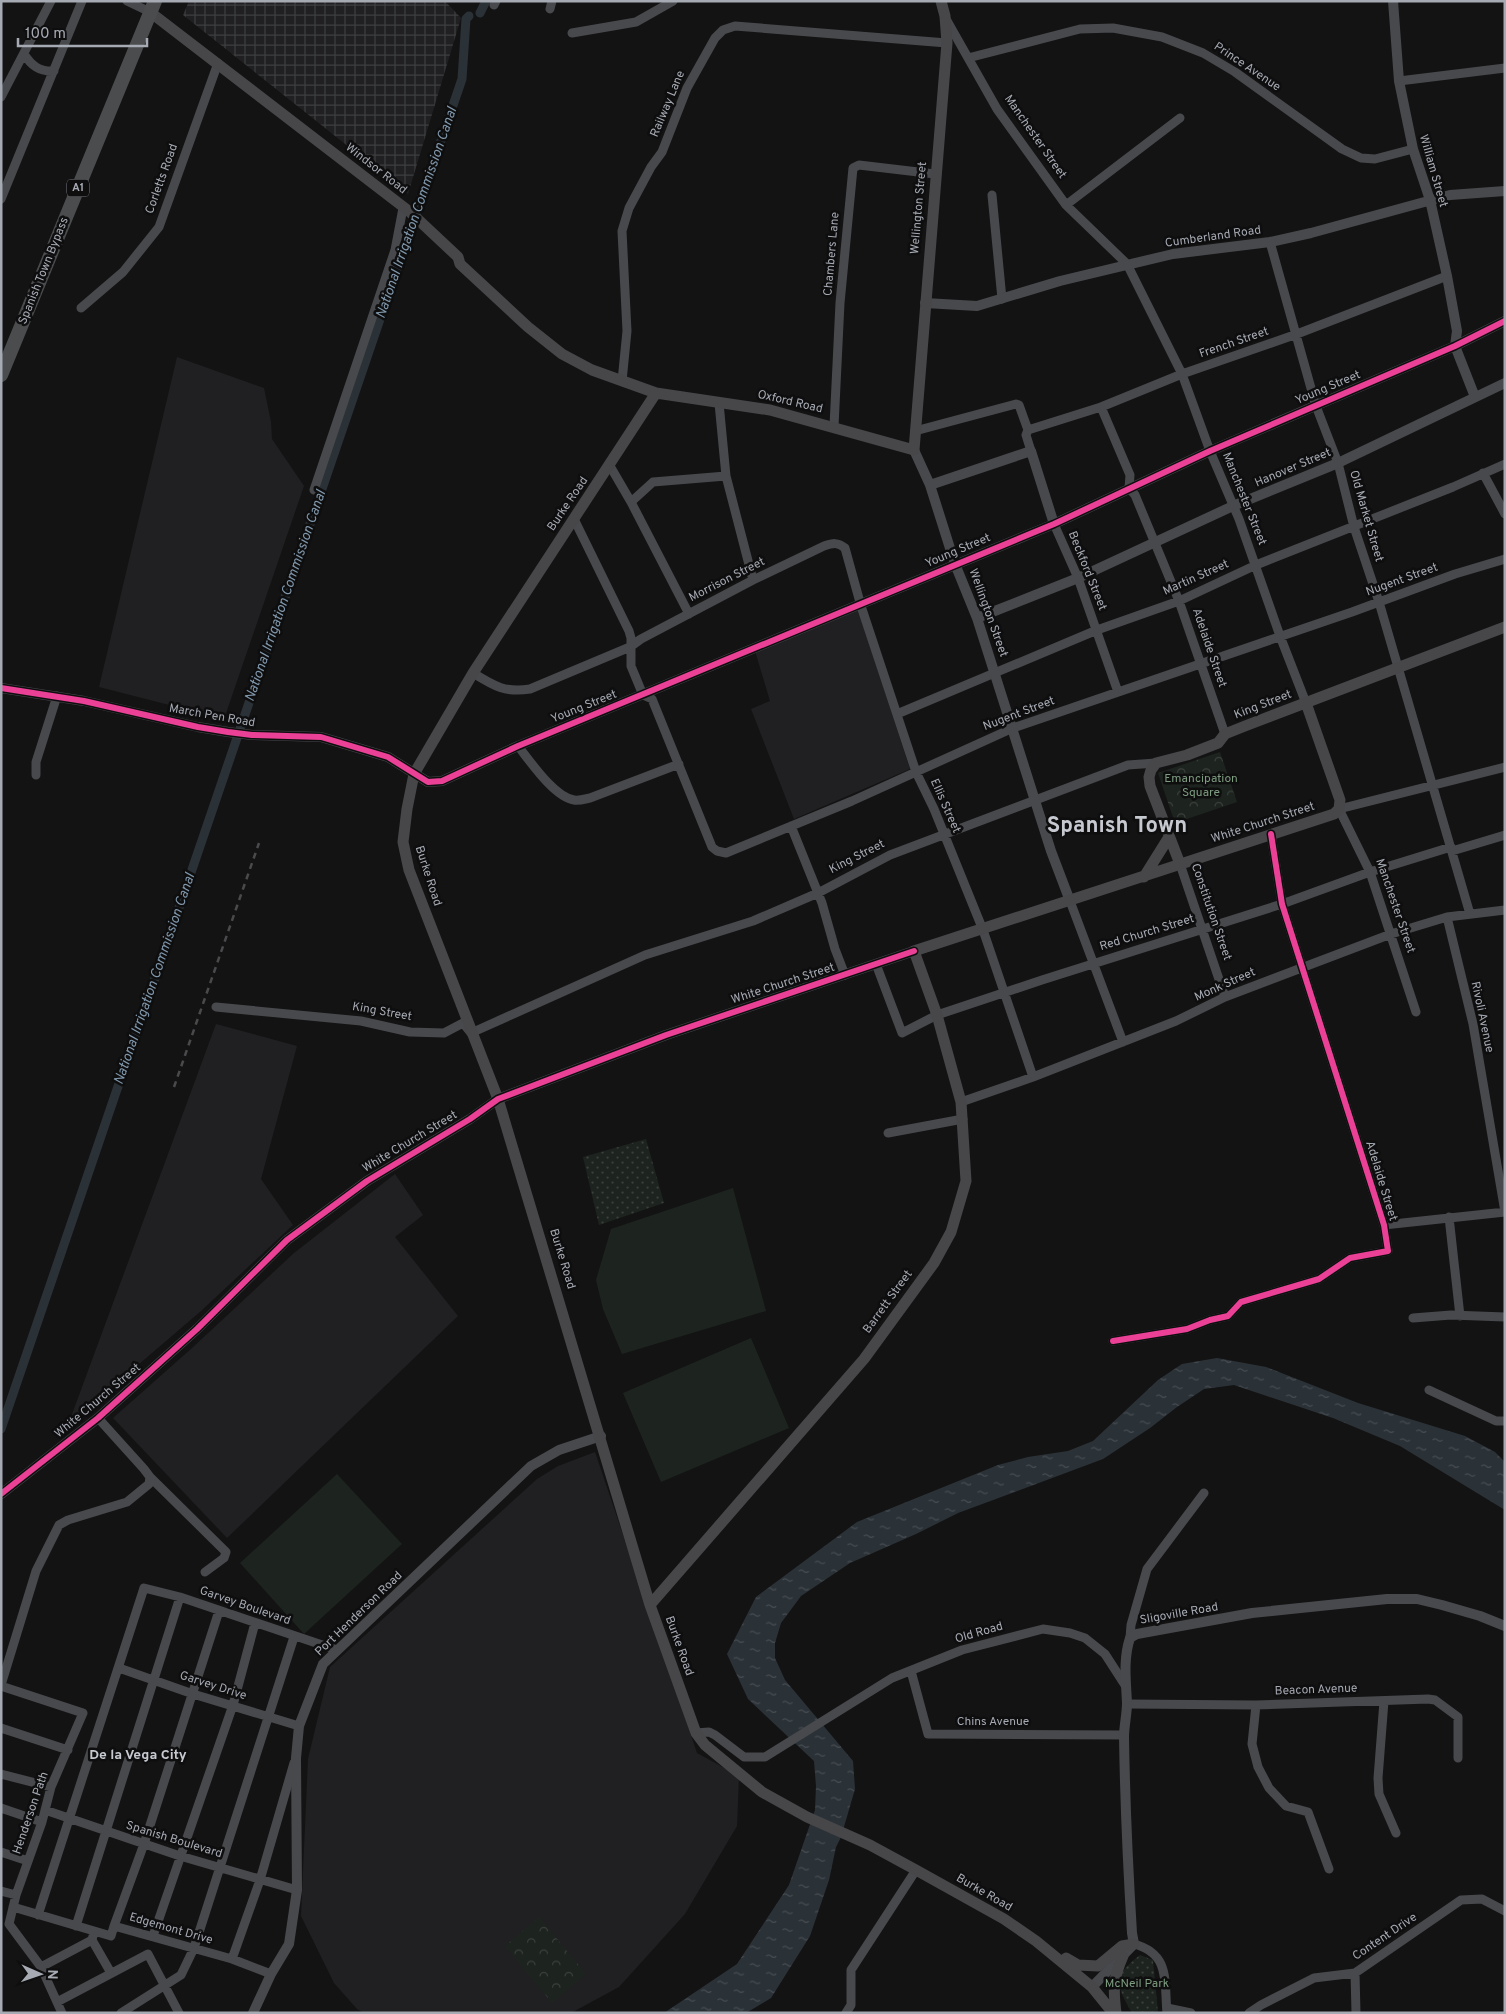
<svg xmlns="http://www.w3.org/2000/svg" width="1506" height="2014" viewBox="0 0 1506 2014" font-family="Overpass,sans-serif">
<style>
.built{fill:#202022}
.industrial{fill:url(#industrial-grid)}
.grass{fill:url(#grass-dots)}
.park{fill:url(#park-crowns)}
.pitch{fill:#1d231e}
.water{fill:url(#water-ripples)}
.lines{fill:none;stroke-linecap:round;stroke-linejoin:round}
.canal{stroke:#2b3237;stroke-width:9}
.minor{stroke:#48494c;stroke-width:9}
.tertiary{stroke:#48494c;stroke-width:10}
.secondary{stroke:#47474a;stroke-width:11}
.primary{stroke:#4a4c4e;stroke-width:14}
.rail{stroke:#494a4c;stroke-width:2.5;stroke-dasharray:6 5;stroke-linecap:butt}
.cycleway-casing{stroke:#0e0e0f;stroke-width:9}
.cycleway{stroke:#ea4096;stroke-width:6}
.labels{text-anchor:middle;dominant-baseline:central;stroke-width:5;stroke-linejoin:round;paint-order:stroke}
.shield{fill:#0e0e0f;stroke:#787b82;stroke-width:1}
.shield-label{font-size:11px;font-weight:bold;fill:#a6aab3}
.street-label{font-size:12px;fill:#a6aab3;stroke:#0e0e0f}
.park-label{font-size:12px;fill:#7e9c80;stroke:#0e0e0f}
.water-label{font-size:14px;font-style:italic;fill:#8097ab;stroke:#0e0e0f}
.neighbourhood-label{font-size:14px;font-weight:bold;fill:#c6c9d0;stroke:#0e0e0f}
.town-label{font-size:22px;font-weight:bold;fill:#c6c9d0;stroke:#0e0e0f}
</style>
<defs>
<pattern id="industrial-grid" width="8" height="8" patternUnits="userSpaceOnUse" patternTransform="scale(1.25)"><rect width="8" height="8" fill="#202022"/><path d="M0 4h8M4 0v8" fill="none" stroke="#3d3e40"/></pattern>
<pattern id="grass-dots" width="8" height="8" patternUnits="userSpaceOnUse" patternTransform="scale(1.25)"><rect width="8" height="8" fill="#1d231e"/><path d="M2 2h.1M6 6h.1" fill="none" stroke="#3b403c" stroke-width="1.8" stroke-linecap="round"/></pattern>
<pattern id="park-crowns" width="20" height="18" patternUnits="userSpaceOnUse" patternTransform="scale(1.25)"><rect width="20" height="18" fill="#1d231e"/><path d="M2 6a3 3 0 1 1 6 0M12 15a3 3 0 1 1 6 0" fill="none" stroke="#3b403c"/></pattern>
<pattern id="water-ripples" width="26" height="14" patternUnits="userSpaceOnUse" patternTransform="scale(1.25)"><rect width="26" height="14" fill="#2b3237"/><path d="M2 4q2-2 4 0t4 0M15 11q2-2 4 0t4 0" fill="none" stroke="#474d52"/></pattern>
</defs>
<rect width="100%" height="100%" fill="#131314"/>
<!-- built -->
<path class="built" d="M 177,357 L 264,388 L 271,422 L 272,439 L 304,486 L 224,719 L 99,687 Z
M 858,609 L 910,769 L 794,819 L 751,709 L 770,701 L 755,651 Z
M 216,1024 L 297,1046 L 261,1179 L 293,1225 L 201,1311 L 68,1425 Z
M 395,1174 L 423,1215 L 395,1237 L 458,1316 L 227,1538 L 113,1418 L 192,1348 L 294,1253 Z
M 595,1452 L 697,1753 L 739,1776 L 737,1826 L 685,1914 L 619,1987 L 571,2013 L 364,2013 L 357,2009 L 334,1983 L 301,1916 L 308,1759 L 330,1667 L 537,1479 L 558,1466 Z"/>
<!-- industrial -->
<path class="industrial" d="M 189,1 L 445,1 L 461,18 L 408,194 L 183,15 Z"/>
<!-- grass -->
<path class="grass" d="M 646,1139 L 664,1203 L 599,1225 L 583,1157 Z
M 1140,1955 L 1153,1960 L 1158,2013 L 1132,2013 C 1116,1985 1112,1976 1140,1955 Z"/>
<!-- park -->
<path class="park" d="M 1220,752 L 1237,802 L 1175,823 L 1158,773 Z
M 539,1917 L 586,1974 L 552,2003 L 505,1946 Z"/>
<!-- pitch -->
<path class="pitch" d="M 733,1188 L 766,1311 L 622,1354 L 603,1309 L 596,1280 L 611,1229 Z
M 751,1338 L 789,1428 L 661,1482 L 623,1393 Z
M 337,1474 L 402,1544 L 304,1634 L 240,1563 Z"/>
<!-- water -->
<path class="water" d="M 1217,1358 L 1266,1367 L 1358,1403 L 1465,1436 L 1495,1452 L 1505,1462 L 1505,1510 L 1400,1446 L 1333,1418 L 1234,1385 L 1204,1389 L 1177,1407 L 1150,1428 L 1103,1459 L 958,1513 L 916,1534 L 850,1563 L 801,1596 L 781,1623 L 775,1643 L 775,1658 L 785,1680 L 853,1761 L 855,1789 L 841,1837 L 836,1847 L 829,1880 L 810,1936 L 771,1998 L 746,2013 L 664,2013 L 737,1964 L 789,1885 L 815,1810 L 816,1786 L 814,1761 L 748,1699 L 727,1654 L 756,1597 L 857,1522 L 998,1465 L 1028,1457 L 1068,1451 L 1093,1441 L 1158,1380 L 1182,1364 Z"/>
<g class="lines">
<!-- canal -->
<path class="canal" d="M 480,13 L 486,1
M 1,1429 L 462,79 L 466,19 L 469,16"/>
<!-- minor -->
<path class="minor" d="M 127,1 L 150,12
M 494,5 L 496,1
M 550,9 L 552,1
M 946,19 L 997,109 L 1066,205 L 1127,264 L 1182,374 L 1210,451 L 1239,519 L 1280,636 L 1306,703
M 572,33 L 636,22 L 673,1
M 24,54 C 31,65 39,72 54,71
M 968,58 L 1080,29 L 1113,28 L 1162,37 L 1203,53 L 1235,72 L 1342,149 L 1361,158 L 1375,159 L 1413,149
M 1399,81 L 1505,68
M 1,97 L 51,1
M 992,195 L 1002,299
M 1,199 L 82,1
M 1066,205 L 1180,118
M 1270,242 L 1316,406 L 1338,463 L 1354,527 L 1379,602 L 1470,914
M 81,308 L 123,272 L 159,227 L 218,63
M 622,381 L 627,331 L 622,231 L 629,208 L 651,167 L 662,152 L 687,88 L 715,38 L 723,30 L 735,26 L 947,43
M 719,403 L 726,476 L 753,580
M 1101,407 L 1130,475 L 1129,488 L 1135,495 L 1179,601 L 1225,734
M 834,426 L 840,303 L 853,168 L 859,165 L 935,174
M 1028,430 L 1101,407 L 1182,374 L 1297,334 L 1447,276
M 915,431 L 1016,404 L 1019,405 L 1028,430 L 1026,435 L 1031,451
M 610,466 L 631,502 L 689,614
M 1483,473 L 1505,514
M 314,490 L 395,250 L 403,208
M 631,502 L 653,482 L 726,476
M 574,519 L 629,631 L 631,638 L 631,666 L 643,695 L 652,699 L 712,847 L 717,851 L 726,853 L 852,801 L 1013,728 L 1352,612 L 1455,574 L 1505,559
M 1054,524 L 1078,578 L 1118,692
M 473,673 C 494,686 505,693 530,689 L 630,647 L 641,639 L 753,580 L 824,546 C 833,543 838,542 845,548 L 861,606 L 916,772 L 934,809 L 983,930 L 1033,1077
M 897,714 L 1097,630 L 1179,601 L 1256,565 L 1453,487 L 1505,464
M 518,746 C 530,761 554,797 574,800 C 579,801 585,799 590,798 L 679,764
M 36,775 L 36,762 L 57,696
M 791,826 L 822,903 L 835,949 L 845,975
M 1452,851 L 1505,835
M 1180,864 L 1225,997
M 1070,901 L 1123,1042
M 1447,917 L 1473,1024 L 1505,1212
M 876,964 L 902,1033 L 937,1015 L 1042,980 L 1282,904 L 1370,872 L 1451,847
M 216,1007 L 361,1021 L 410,1032 L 444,1033 L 463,1023 L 471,1033 L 645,955 L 753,921 L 818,893 L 890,855 L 1128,765 L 1156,763
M 1416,1012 L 1370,872 L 1339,809 L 1505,767
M 961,1102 L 1033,1077 L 1176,1021 L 1225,997 L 1391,934 L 1447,917 L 1505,910
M 888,1133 L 963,1119
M 1449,1217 L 1460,1316
M 1384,1225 L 1505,1212
M 1413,1318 L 1451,1315 L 1505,1317
M 1113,1341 L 1187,1329 L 1210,1320 L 1228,1316 L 1241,1302 L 1319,1279 L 1350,1258 L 1388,1251 L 1384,1225 L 1282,904 L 1271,834
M 1429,1390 L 1496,1421 L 1505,1421
M 150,1477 L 226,1552 L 224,1558 L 205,1572
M 1130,1638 L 1131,1625 L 1147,1569 L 1204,1493
M 119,1668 L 193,1694 L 299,1726
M 911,1671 L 928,1734 L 1124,1735
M 1,1685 L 36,1571 L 59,1525 L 68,1520 L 127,1502 L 149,1484 L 150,1477 L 144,1469 L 98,1418
M 1,1686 L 83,1713 L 51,1787 L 42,1822 L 16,1895 L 9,1924
M 1384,1701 L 1378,1778 L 1379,1794 L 1396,1833
M 1127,1704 L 1256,1705 L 1428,1699 L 1435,1700 L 1458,1717 L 1458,1758
M 1256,1705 L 1252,1744 L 1258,1767 L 1269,1788 L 1286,1806 L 1308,1812 L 1329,1869
M 1,1728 L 68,1750
M 696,1733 L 709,1732 L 715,1735 L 744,1757 L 765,1757 L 892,1678 L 962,1650 L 1043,1629 L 1070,1633 L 1085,1638 L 1105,1654 L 1125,1685
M 1,1774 L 51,1787
M 1,1808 L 42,1822
M 45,1810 L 180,1856 L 297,1890
M 1,1852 L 28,1861
M 1,1891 L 16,1895
M 13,1907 L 111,1936 L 114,1926 L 232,1959 L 271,1974
M 38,1915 L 144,1588 L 180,1597 L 337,1650
M 9,1924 L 41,1967 L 62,2013
M 76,1926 L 180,1597
M 114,1926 L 144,1844 L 219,1611
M 153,1936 L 233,1705 L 255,1623
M 92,1940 L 111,1973
M 1134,1944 C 1171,1954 1164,1982 1167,2013
M 232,1959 L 260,1880 L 294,1763
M 41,1967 L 92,1940 L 94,1932
M 1355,1973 L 1356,2013
M 57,2002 L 148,1954 L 179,2013
M 1167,2008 L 1191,2013
M 121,2013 L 181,1975 L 194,1948 L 294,1637
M 846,2013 L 851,2005 L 851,1970 L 916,1870
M 1249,2013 L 1261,2005 L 1314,1978 L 1355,1973 L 1461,1900 L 1482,1899 L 1505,1911"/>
<!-- tertiary -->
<path class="tertiary" d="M 1393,1 L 1399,81 L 1413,149 L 1430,200 L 1447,276 L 1457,331 L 1455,346 L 1475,397
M 925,303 L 977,306 L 1060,281 L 1173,254 L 1270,242 L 1311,233 L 1450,195 L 1505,191
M 914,450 L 930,485 L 955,564 L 977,618 L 1051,851 L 1070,901
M 930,485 L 1031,451 L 1054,524
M 977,618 L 1078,578 L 1233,506 L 1338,463 L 1505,383
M 1,688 L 84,701 L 198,727 L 228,732 L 252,735 L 321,737 L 388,757 L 428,782 L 442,781 L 518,746 L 1054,524 L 1210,451 L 1455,346 L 1505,321
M 1,1494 L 98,1418 L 197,1329 L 287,1240 L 367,1181 L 470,1119 L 498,1099 L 666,1035 L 914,951
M 1092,1987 L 1134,1944 L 1132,1933 C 1128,1868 1125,1802 1124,1737 C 1124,1726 1127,1714 1127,1703 C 1126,1681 1123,1659 1130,1638 L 1137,1634 L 1252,1613 L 1387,1599 L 1417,1599 L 1442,1605 L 1480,1616 L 1505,1626
M 253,2013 L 271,1974 L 289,1944 L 297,1890 L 296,1758 L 299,1726 L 323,1664 L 531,1466 L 559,1450 L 601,1436"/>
<!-- secondary -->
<path class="secondary" d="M 150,12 L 410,212 L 458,257 L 460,264 L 528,327 L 562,354 L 592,370 L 656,393 L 770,410 L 914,450 L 947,43 L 945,16 L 941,1
M 656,393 L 473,673 L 414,774 L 407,809 L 403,842 L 409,870 L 498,1099 L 650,1605 L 696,1733 L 705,1745 L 762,1792 L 807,1817 L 870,1845 L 916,1870 L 1004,1919 L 1036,1941 L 1092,1987 L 1113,2013
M 1180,864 L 1150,786 L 1149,777 L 1151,770 L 1156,763 L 1187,755 L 1218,743 L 1225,734 L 1245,726 L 1505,627
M 1144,877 L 1169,837
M 650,1605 L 864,1359 L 934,1263 L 951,1232 L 966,1181 L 961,1102 L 937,1015 L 914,951 L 1334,814 L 1339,809 L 1340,800 L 1306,703
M 1066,1958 L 1078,1965 L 1098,1966 L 1122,1946 L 1134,1944
M 1116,2013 C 1113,1988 1113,1979 1123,1956"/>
<!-- primary -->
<path class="primary" d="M 1,375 L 155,1"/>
<!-- rail -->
<path class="rail" d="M 174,1087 L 259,843"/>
<defs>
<path id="cycleway" d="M 1,688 L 84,701 L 198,727 L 228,732 L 252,735 L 321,737 L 388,757 L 428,782 L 442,781 L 518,746 L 1054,524 L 1210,451 L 1455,346 L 1505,321
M 1113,1341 L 1187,1329 L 1210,1320 L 1228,1316 L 1241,1302 L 1319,1279 L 1350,1258 L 1388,1251 L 1384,1225 L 1282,904 L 1271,834
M 1,1494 L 98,1418 L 197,1329 L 287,1240 L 367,1181 L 470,1119 L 498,1099 L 666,1035 L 914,951"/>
</defs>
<!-- cycleway casing -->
<use href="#cycleway" class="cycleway-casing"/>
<!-- cycleway -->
<use href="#cycleway" class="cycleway"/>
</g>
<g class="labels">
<!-- shield labels -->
<rect class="shield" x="67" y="179.5" width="22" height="17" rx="4"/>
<g class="shield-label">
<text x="78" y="188">A1</text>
</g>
<!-- street labels -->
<g class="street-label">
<text transform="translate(1247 67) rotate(34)">Prince Avenue</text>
<text transform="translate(668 104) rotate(-67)">Railway Lane</text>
<text transform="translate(1035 137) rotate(55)">Manchester Street</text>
<text transform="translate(376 169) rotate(38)">Windsor Road</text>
<text transform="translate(1433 171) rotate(74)">William Street</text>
<text transform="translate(162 179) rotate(-70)">Corletts Road</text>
<text transform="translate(919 208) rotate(-85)">Wellington Street</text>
<text transform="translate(1213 237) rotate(-8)">Cumberland Road</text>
<text transform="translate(832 254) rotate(-85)">Chambers Lane</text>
<text transform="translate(44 271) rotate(-68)">Spanish Town Bypass</text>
<text transform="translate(1234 343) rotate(-19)">French Street</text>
<text transform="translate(1328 388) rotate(-23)">Young Street</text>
<text transform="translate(790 402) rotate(13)">Oxford Road</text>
<text transform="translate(1293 468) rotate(-23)">Hanover Street</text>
<text transform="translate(1244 499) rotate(68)">Manchester Street</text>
<text transform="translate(568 504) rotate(-56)">Burke Road</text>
<text transform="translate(1366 516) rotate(74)">Old Market Street</text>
<text transform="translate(958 551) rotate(-23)">Young Street</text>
<text transform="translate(1087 571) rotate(68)">Beckford Street</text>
<text transform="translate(1196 578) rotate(-24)">Martin Street</text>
<text transform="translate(727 580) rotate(-27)">Morrison Street</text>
<text transform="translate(1402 580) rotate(-20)">Nugent Street</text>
<text transform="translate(988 613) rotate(70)">Wellington Street</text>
<text transform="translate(1209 648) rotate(71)">Adelaide Street</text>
<text transform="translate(1263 705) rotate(-21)">King Street</text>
<text transform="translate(584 707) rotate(-22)">Young Street</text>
<text transform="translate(1019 714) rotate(-21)">Nugent Street</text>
<text transform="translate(212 716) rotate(10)">March Pen Road</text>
<text transform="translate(945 806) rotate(66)">Ellis Street</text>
<text transform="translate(1263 823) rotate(-18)">White Church Street</text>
<text transform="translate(857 857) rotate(-27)">King Street</text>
<text transform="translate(428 876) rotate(72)">Burke Road</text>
<text transform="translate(1395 906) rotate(71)">Manchester Street</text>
<text transform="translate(1211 912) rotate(71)">Constitution Street</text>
<text transform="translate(1147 933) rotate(-17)">Red Church Street</text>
<text transform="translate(783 984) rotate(-18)">White Church Street</text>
<text transform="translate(1225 985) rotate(-24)">Monk Street</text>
<text transform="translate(382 1012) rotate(10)">King Street</text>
<text transform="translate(1482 1017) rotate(78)">Rivoli Avenue</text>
<text transform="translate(410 1142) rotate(-31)">White Church Street</text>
<text transform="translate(1381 1181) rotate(73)">Adelaide Street</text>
<text transform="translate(562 1259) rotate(73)">Burke Road</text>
<text transform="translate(888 1302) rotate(-54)">Barrett Street</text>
<text transform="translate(98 1401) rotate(-40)">White Church Street</text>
<text transform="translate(245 1606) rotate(19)">Garvey Boulevard</text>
<text transform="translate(359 1614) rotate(-44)">Port Henderson Road</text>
<text transform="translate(1179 1614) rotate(-10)">Sligoville Road</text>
<text transform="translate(979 1633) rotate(-16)">Old Road</text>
<text transform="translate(679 1646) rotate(70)">Burke Road</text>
<text transform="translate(213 1686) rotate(18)">Garvey Drive</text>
<text transform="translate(1316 1690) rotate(-2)">Beacon Avenue</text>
<text x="993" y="1722">Chins Avenue</text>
<text transform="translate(31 1813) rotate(-71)">Henderson Path</text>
<text transform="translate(174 1840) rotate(17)">Spanish Boulevard</text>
<text transform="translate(984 1893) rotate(30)">Burke Road</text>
<text transform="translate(171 1929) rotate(16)">Edgemont Drive</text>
<text transform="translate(1385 1937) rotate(-34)">Content Drive</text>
</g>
<!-- park labels -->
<g class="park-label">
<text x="1201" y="779">Emancipation<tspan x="1201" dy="14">Square</tspan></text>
<text x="1137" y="1984">McNeil Park</text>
</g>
<!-- water labels -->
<g class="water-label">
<text transform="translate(417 213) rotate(-71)">National Irrigation Commission Canal</text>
<text transform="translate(286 596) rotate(-71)">National Irrigation Commission Canal</text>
<text transform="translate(155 979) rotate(-71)">National Irrigation Commission Canal</text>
</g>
<!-- neighbourhood labels -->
<g class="neighbourhood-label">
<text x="138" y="1755">De la Vega City</text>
</g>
<!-- town labels -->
<g class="town-label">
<text x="1117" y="826">Spanish Town</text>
</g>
</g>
<!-- border -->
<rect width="1506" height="2014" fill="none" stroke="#a6aab3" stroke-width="5"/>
<!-- north arrow -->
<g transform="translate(40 1974) rotate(92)" stroke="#0e0e0f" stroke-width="4" paint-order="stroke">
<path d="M0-4L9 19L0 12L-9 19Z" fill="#a6aab3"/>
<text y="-8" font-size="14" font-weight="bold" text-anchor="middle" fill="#a6aab3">N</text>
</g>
<!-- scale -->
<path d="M18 38v8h129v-8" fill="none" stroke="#a6aab3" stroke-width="2.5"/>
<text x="25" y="38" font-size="15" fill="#a6aab3" stroke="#0e0e0f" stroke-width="4" paint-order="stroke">100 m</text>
</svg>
